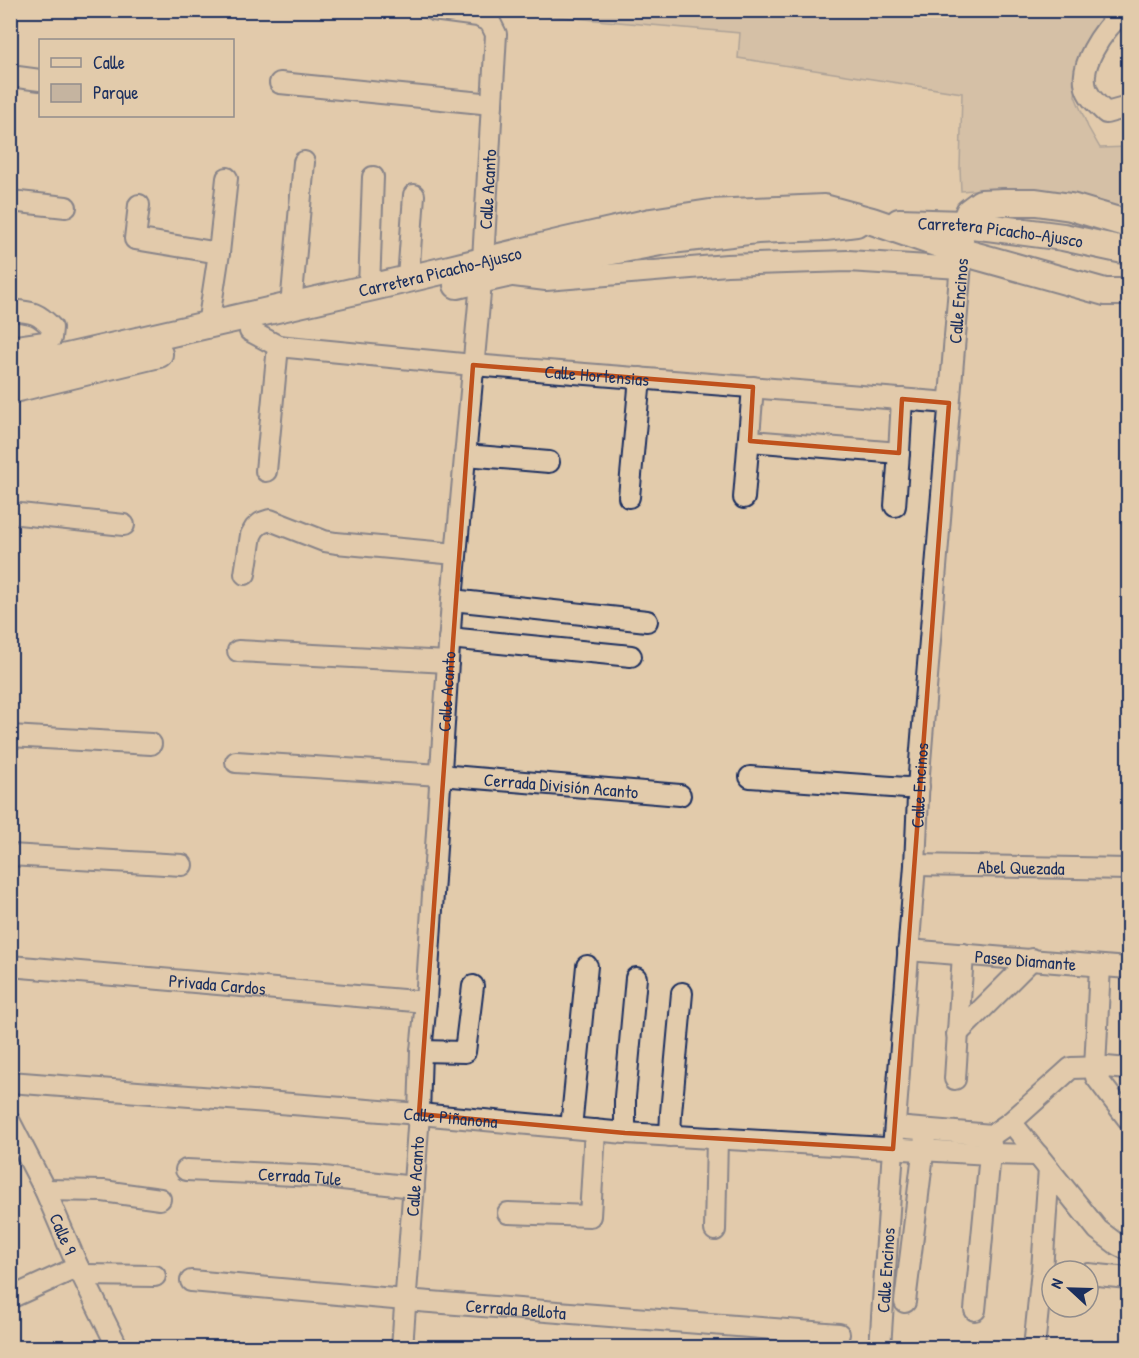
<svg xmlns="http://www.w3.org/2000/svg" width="1139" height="1358" viewBox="0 0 1139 1358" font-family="'Patrick Hand',sans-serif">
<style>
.green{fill:#c5b4a0;stroke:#70727f;stroke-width:1.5}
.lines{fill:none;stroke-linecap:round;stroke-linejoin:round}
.minor-casing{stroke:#1b2f5e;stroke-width:24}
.major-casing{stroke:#1b2f5e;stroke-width:30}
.minor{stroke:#e2cbab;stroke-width:20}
.major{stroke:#e2cbab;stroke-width:26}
.marked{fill:none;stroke:#bf511c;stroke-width:4.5;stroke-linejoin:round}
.labels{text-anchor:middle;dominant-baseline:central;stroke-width:4.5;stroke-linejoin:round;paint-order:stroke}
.street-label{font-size:18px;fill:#1b2f5e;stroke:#e2cbab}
</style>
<rect width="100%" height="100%" fill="#e2cbab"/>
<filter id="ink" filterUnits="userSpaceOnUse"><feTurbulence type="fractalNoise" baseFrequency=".0167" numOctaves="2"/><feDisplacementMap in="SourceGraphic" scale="12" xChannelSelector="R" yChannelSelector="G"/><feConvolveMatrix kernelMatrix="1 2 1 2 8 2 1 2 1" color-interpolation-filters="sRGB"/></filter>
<g filter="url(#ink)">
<!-- green -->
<path class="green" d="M 495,11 L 1112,11 L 1078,66 L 1075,96 L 1088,127 L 1100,148 L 1128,147 L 1128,209 L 1084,198 L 974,190 L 961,191 L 960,168 L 962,93 L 738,58 L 740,33 Z"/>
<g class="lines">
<defs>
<g id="minor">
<path d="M 1125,10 C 1105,28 1072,70 1090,96 C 1094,102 1101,108 1106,113 L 1128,107"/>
<path d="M 10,76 L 40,80"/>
<path d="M 280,83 L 492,104"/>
<path d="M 10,201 L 66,207"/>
<path d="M 139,205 L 135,239 L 219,253"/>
<path d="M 514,276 L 546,280 L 727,265 L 848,261 L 960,268"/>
<path d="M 408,279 L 414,195"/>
<path d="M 369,288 L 373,177"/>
<path d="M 291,306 L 304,162"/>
<path d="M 10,310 C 31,312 38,312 52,328 L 51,338 L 45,342 L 10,347"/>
<path d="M 208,325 L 219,253 L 227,178"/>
<path id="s1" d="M 250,331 L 278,346 L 473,365 L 949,403"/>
<path d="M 750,441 L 899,453 L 902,399"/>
<path d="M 465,455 L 549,462"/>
<path d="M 266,471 L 278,346"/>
<path d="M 629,497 L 640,378"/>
<path d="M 744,498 L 753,387"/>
<path d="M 895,506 L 899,453"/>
<path d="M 10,513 L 124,525"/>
<path d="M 245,574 L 251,535 L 255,528 L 261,523 L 270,520 L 324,541 L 336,543 L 456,554"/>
<path d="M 452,600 L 647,621"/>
<path d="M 449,638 L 631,656"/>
<path d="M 238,651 L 448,662"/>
<path d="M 10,736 L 151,744"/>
<path id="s2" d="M 236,762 L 440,775 L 680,795"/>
<path d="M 750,777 L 906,788 L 919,787"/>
<path d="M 10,855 L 182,865"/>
<path id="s3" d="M 915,865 L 1128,869"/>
<path id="s4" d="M 908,950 L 1128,968"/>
<path id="s5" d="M 10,966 L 426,1002"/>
<path d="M 1100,966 L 1095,1068 L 1096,1077 L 1128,1119"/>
<path d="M 957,1034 L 1032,959"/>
<path d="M 421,1051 L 465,1052 L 473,986"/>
<path d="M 955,1079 L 963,954"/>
<path id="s6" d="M 10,1082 L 419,1114 L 625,1133 L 990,1154 L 1038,1155"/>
<path id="s7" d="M 10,1122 L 45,1190 L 78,1267 L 118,1348"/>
<path d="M 1011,1122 L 1098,1230 L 1118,1245 L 1128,1250"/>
<path d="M 895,1127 L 992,1135 L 1011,1122 L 1071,1068 L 1106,1067 L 1128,1069"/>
<path d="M 571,1128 L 587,966"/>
<path d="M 625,1133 L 625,1097 L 636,978"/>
<path d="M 670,1136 L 671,1113 L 682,993"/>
<path id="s8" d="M 186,1170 L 315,1176 L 414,1187"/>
<path d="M 45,1190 L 103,1191 L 160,1199"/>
<path d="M 508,1213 L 590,1216 L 595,1130"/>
<path d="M 715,1230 L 717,1138"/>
<path d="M 1088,1274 L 1128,1278"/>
<path d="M 83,1275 L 155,1276"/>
<path id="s9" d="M 191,1281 L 405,1300 L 839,1334"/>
<path d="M 10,1298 L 78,1267"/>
<path d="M 905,1302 L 925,1137"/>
<path d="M 975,1310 L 991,1144"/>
<path id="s10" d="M 402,1348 L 419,1114 L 421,1051 L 426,1002 L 452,600 L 483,260 L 496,34 L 490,22 L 478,16 L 433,10"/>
<path id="s11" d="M 880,1348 L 893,1149 L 915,865 L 919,774 L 963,239"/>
<path d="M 1034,1348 L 1042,1270 L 1049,1169"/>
</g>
<g id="major">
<path id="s12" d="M 899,222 L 964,224 L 1063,237 L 1128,251"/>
<path d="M 964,224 L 969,212 L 981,203 L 1004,202 L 1036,202 L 1071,207 L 1125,223 L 1128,225"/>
<path d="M 457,285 L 591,255 L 671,240 L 757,230 L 825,227 L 856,223"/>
<path id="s13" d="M 10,370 L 408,279 L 566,241 L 651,222 L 710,213 L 824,208 L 872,221 L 962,252 L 1105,292 L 1125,292 L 1128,291"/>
<path d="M 10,390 L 159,354"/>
</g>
</defs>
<!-- minor casing -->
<use href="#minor" class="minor-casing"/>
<!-- major casing -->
<use href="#major" class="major-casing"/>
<!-- minor -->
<use href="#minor" class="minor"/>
<!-- major -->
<use href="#major" class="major"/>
</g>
</g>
<!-- marked area -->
<path d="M0 0H1139V1358H0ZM 473,365 L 753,387 L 750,441 L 899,453 L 902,399 L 949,403 L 893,1149 L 625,1133 L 419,1114 Z" fill="#e2cbab" fill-opacity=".55" fill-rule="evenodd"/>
<path class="marked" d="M 473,365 L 753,387 L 750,441 L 899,453 L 902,399 L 949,403 L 893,1149 L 625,1133 L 419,1114 Z"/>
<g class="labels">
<!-- street labels -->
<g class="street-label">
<text stroke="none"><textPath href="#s10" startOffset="1162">Calle Acanto</textPath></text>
<text stroke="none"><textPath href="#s12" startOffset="102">Carretera Picacho-Ajusco</textPath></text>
<text stroke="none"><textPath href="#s13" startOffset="441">Carretera Picacho-Ajusco</textPath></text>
<text stroke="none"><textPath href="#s11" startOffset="1050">Calle Encinos</textPath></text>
<text stroke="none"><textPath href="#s1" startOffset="352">Calle Hortensias</textPath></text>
<text stroke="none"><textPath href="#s10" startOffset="658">Calle Acanto</textPath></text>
<text stroke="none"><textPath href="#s2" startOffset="326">Cerrada División Acanto</textPath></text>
<text stroke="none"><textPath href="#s11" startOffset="564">Calle Encinos</textPath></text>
<text stroke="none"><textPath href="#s3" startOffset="106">Abel Quezada</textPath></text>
<text stroke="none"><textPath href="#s4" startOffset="118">Paseo Diamante</textPath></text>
<text stroke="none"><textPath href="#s5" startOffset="208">Privada Cardos</textPath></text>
<text stroke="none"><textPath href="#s6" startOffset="442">Calle Piñanona</textPath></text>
<text stroke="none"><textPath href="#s8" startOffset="114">Cerrada Tule</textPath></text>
<text stroke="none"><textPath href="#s10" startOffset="172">Calle Acanto</textPath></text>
<text stroke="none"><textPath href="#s7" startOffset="124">Calle 9</textPath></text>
<text stroke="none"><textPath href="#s11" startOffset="78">Calle Encinos</textPath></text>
<text stroke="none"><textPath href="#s9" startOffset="326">Cerrada Bellota</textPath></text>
</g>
</g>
<!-- margin -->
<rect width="1139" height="1358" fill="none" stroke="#e2cbab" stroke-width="36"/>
<rect x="18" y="18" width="1103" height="1322" fill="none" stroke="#1b2f5e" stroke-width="2" filter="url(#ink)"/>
<!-- legend -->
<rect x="39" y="39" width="195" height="78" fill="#e2cbab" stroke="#928d8c" stroke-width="1.5"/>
<rect x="51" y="58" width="30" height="9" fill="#e2cbab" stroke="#928d8c" stroke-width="1.5"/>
<text x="93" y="69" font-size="18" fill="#1b2f5e">Calle</text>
<rect x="51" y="84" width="30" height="18" fill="#c5b4a0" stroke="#928d8c" stroke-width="1.5"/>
<text x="93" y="99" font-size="18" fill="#1b2f5e">Parque</text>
<!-- north arrow -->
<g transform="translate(1070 1289) rotate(292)"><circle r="28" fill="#e2cbab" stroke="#928d8c" stroke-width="1.5"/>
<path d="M0-4.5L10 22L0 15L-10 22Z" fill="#1b2f5e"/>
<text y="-9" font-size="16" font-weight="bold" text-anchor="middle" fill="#1b2f5e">N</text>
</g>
</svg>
